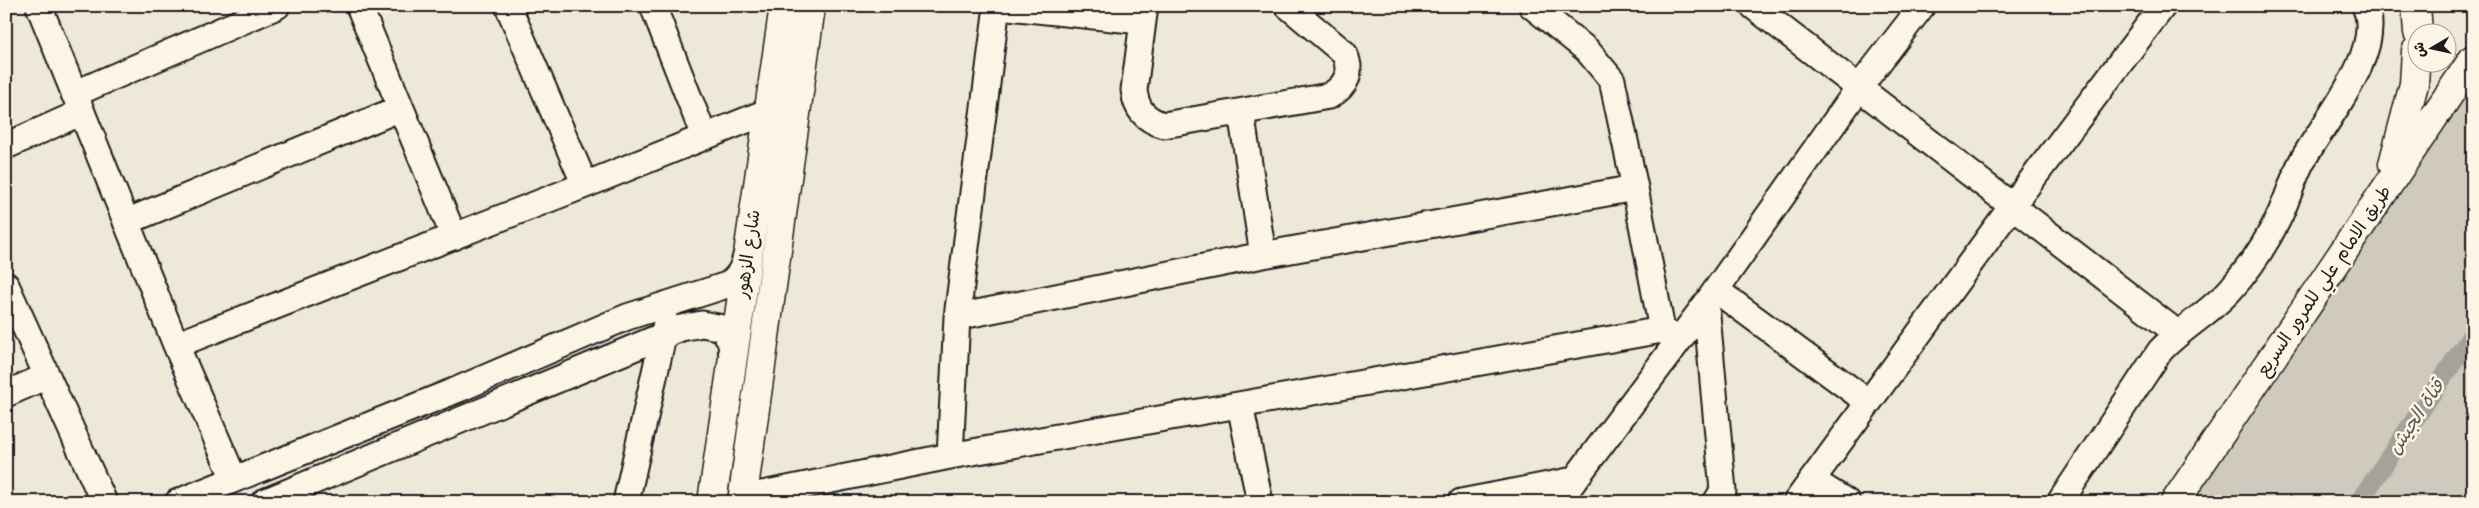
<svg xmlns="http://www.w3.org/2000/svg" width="2479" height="508" viewBox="0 0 2479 508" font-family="'Comic Neue','Playpen Sans Arabic',sans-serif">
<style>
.green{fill:#cfcabd;stroke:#76736c}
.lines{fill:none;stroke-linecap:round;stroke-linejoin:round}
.canal{stroke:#a7a299;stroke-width:19}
.minor-casing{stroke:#1c1c1c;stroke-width:29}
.major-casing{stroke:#1c1c1c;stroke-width:31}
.highway-casing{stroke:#1c1c1c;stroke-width:31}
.minor{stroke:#fcf5e5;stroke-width:25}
.major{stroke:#fcf5e5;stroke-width:28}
.highway{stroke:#fcf5e5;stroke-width:28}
.labels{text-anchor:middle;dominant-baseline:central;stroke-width:5;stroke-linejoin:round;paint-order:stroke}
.street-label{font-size:18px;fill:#1c1c1c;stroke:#fcf5e5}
.water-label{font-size:19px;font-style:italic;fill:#5b5854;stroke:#fcf5e5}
</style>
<rect width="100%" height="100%" fill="#eee8d9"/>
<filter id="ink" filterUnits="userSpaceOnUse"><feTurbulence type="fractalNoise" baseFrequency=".02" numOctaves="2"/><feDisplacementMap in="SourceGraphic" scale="10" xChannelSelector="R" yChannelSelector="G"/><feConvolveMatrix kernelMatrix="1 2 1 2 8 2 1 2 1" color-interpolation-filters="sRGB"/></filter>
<g filter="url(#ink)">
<!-- green -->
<path class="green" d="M 2473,70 L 2473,502 L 2182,502 Z"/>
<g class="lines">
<!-- canal -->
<path class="canal" d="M 2359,502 L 2473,333"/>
<defs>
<path id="minor" d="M 39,6 L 176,345 L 234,479
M 359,6 L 454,237
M 508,6 L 585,185
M 653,6 L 704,136
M 999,6 L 1141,21
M 1145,6 L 1134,90 C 1136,109 1145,120 1164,125 L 1329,96 C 1347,86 1353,72 1344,53 L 1288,6
M 1532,6 L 1587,50 L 1612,80 L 1635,188 L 1662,330
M 1753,6 L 2177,333
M 74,94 L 277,6
M 1241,112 L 1263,255
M 6,146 L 82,112
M 126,222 L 401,108
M 6,285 L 104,502
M 1716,290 L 1868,402
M 1706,304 L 1723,491 L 1716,502
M 957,317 L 1263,255 L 1635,188
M 176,345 L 585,185 L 769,111
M 6,394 L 47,376
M 1240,405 L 1260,502
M 950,456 L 957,317 L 997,6
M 1812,480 L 1847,502
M 742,498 L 950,456 L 1662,330 L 1678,339
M 178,502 L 459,389 L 627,317 L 727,285 C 739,277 743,269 746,256
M 264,502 L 681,328 L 702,324 L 723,328 L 731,343 L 732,361
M 626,502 L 666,323
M 1461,502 L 1574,480
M 1558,502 L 1706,304 L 1858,89 L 1922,6
M 1796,502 L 2012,206 L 2163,6
M 2060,502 L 2160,351 C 2181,328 2210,313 2231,289 C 2249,269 2266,243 2278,219 C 2287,201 2292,181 2301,163 C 2321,125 2386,52 2365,6"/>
<path id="major" d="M 712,502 L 784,6
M 742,502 L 811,6"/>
<path id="highway" d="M 2416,6 L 2418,32
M 2393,164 L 2414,84 L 2416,51
M 2175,502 L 2473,59"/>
</defs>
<!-- minor casing -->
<use href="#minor" class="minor-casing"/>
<!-- major casing -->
<use href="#major" class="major-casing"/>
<!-- highway casing -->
<use href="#highway" class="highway-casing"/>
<!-- minor -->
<use href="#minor" class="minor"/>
<!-- major -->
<use href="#major" class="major"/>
<!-- highway -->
<use href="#highway" class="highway"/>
</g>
</g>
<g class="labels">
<!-- street labels -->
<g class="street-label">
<text transform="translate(748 254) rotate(-82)">شارع الزهور</text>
<text transform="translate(2324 281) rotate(-56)">طريق الامام علي للمرور السريع</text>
</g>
<!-- water labels -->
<g class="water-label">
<text transform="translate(2416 417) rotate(-56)">قناة الجيش</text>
</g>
</g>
<!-- margin -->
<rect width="2479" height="508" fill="none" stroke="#fcf5e5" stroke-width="25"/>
<rect x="12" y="12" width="2454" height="483" fill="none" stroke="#1c1c1c" stroke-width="2" filter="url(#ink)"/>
<!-- north arrow -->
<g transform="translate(2432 48) rotate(261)"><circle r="24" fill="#fcf5e5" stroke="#a29e95"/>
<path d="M0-4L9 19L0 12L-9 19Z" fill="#1c1c1c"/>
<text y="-8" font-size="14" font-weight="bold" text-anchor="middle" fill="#1c1c1c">ش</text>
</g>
</svg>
